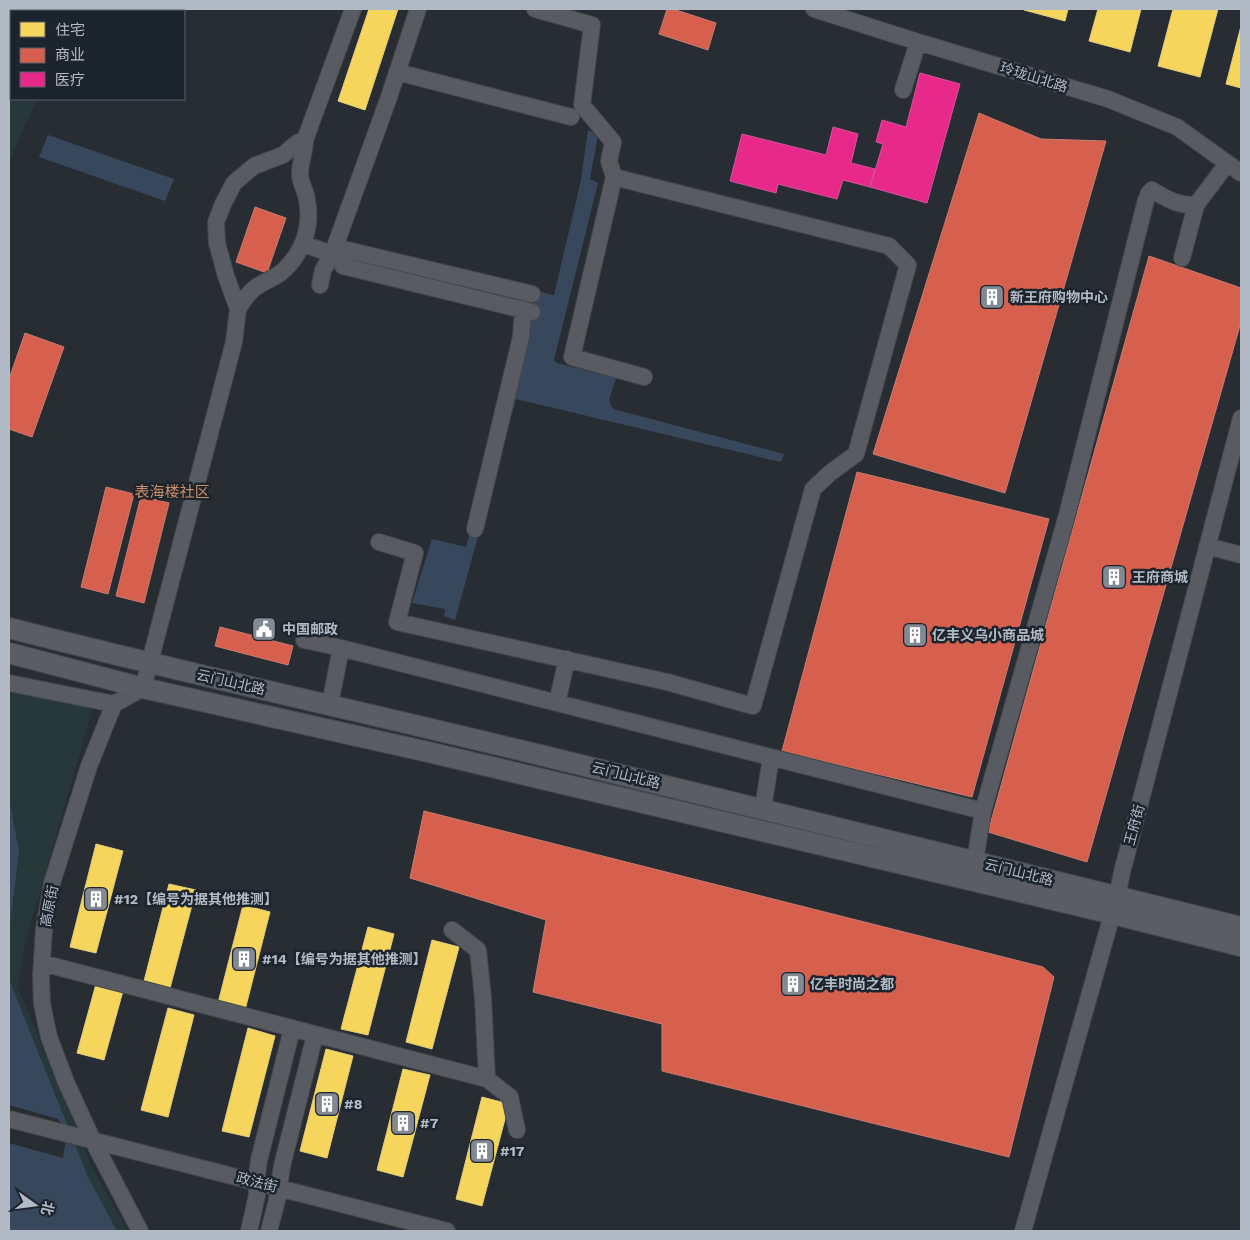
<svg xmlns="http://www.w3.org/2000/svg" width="1250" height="1240" viewBox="0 0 1250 1240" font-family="'Work Sans','Noto Sans SC',sans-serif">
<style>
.green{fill:#263839}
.water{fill:#37485d}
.pier{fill:#282d33}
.homes{fill:#f6d55c;stroke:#e2cd7c}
.shops{fill:#d6604d;stroke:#cb7b71}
.health{fill:#e7298a;stroke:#d7549c}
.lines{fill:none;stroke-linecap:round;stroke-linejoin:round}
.minor-casing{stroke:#44484c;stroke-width:18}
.major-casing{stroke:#43484d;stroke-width:22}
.minor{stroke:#585c62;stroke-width:16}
.major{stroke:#5a5e64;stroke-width:20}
.labels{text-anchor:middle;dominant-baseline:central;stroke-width:5;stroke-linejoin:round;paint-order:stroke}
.street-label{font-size:14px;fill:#b2bac5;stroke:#1c242e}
.poi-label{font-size:14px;font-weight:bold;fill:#b2bac5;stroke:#1c242e;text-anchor:start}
.neighbourhood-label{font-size:15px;fill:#cc8e65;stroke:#1c242e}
</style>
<rect width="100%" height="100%" fill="#282d33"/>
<!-- green -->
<path class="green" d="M 9,9 L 78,9 L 77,11 L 11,11 L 11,99 L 37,99 L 9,162 Z
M 9,675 L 83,693 L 97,693 L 25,944 L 18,987 L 92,1167 L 128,1231 L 9,1231 Z"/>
<!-- water -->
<path class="water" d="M 9,9 L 45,9 L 44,11 L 11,11 L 11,81 L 9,86 Z
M 588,130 L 598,135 L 590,179 L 598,183 L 554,360 L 557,363 L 616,378 L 609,400 L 613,409 L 784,454 L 781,462 L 516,399 L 455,620 L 444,616 L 445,609 L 412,603 L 432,539 L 466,547 L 528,332 L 528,306 L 348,262 L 347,257 L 526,299 L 541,292 L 554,295 L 581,180 Z
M 48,135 L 174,179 L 165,201 L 39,157 Z
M 9,803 L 10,803 L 19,852 L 9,932 Z
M 9,979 L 88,1177 L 117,1231 L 9,1231 Z"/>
<!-- pier -->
<path class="pier" d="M 9,1105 L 58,1119 L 67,1134 L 63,1158 L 9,1143 Z"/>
<!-- homes -->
<path class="homes" d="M 369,9 L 398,9 L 365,110 L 338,101 Z
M 1024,9 L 1068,9 L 1065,21 L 1024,10 Z
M 1098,9 L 1141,9 L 1130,52 L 1089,41 Z
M 1173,9 L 1218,9 L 1200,77 L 1158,66 Z
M 1241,26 L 1241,88 L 1226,84 Z
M 96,844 L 123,851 L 96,953 L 70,947 Z
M 169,884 L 196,890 L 169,992 L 143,985 Z
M 243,905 L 270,912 L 244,1014 L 217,1007 Z
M 368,927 L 394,934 L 368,1035 L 341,1029 Z
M 432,940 L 459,947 L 432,1049 L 406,1042 Z
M 96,984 L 123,991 L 104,1060 L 77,1053 Z
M 168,1008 L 194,1015 L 168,1117 L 141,1110 Z
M 248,1028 L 275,1036 L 249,1137 L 222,1131 Z
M 326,1049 L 353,1056 L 327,1158 L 300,1151 Z
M 403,1069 L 430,1075 L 403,1177 L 377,1170 Z
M 482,1097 L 509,1104 L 482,1206 L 456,1199 Z"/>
<!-- shops -->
<path class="shops" d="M 667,9 L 673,9 L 716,23 L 708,50 L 659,34 Z
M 979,113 L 1041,139 L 1106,141 L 1005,493 L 873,454 Z
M 255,207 L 286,218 L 267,273 L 236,262 Z
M 1149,256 L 1241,288 L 1241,322 L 1087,862 L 988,832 Z
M 25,333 L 64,347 L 32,437 L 9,429 L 9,379 Z
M 857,472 L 1049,519 L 972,797 L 782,751 Z
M 106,487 L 134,494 L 108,594 L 81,587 Z
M 141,496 L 169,503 L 144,603 L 116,596 Z
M 220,627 L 293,646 L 288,665 L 215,646 Z
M 424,811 L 1043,967 L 1054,977 L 1009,1157 L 662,1071 L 662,1024 L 533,992 L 546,920 L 410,878 Z"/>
<!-- health -->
<path class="health" d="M 920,73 L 960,84 L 927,203 L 870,187 L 883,144 L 876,142 L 882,120 L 906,127 Z
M 833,127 L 858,134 L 851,163 L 875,169 L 870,187 L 843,180 L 837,199 L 778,184 L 776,193 L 730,181 L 742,134 L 826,155 Z"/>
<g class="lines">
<defs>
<path id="minor" d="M 535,9 L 592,25 L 582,105 L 613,142 L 609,161 L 614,177 L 572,357 L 644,377
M 814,9 L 918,42 L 1108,99 L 1177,127 L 1241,173
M 397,72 L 571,117
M 903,90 L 918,42
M 303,244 L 341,257
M 1182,258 L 1196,205
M 320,285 L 323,270 L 332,255 L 389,97 L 418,9
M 238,309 C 243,301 248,293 255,288 C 264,281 276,278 284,270 C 304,251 312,226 307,200 C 306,191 300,183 300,174 C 300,162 305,152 305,140 L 353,9
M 532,312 L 343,266 L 341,257 L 347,250 L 532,294
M 475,529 L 521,337 L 523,309
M 379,542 L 415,553 L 397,622 L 667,682 L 753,706 L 813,489 L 830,473 L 856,454 L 908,265 L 889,246 L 614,177
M 1207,546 L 1241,555
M 304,640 L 341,648 L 983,811
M 9,683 L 114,704
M 557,703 L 567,659
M 330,704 L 341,648
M 763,808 L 771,758
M 975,861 L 983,811 L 1067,515 L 1146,200 L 1149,193 L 1152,190 C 1167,199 1178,206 1196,205 L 1227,164
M 452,930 L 478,950 L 483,998 L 487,1079 L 510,1097 L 517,1130
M 42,963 L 487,1079
M 9,1119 L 447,1231
M 140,1231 L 93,1141 L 66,1082 L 49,1037 L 42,1004 L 41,976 L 44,929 L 52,883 L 89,766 L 114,704 L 143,688 L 234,342 L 238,309 L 226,276 L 217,243 L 216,222 L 223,204 L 234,183 L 254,166 L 283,155 L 297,143 L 305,140
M 249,1231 L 257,1195 L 256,1182 L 259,1160 L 292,1029
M 269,1231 L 277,1200 L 282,1166 L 315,1035
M 1023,1231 L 1117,897 L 1122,872 L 1241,418"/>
<path id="major" d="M 9,628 C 184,673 360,711 536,754 C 771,810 1006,870 1241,927
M 9,653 L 143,688 L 424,751 L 1113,914 L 1241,946"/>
</defs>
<!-- minor casing -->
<use href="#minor" class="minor-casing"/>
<!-- major casing -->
<use href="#major" class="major-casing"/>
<!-- minor -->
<use href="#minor" class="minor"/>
<!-- major -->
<use href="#major" class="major"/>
</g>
<!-- icons -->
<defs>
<symbol id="building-square" viewBox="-11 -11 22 22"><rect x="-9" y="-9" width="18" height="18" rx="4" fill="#828992" stroke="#1c242e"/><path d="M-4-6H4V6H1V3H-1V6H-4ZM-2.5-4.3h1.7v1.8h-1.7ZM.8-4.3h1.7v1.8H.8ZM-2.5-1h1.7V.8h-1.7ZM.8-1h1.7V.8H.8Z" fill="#fff"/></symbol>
<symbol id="civic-square" viewBox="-11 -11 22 22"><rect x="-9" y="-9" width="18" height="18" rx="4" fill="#828992" stroke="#1c242e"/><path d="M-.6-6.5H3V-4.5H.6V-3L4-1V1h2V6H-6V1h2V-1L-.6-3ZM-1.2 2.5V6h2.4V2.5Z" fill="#fff"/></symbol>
</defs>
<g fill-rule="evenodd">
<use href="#building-square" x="978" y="283" width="28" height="28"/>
<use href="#building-square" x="1100" y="563" width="28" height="28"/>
<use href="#civic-square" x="250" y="615" width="28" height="28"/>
<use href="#building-square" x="901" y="621" width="28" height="28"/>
<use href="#building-square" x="82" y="885" width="28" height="28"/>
<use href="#building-square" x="230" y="945" width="28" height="28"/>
<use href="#building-square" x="779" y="970" width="28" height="28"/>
<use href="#building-square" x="313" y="1090" width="28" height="28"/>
<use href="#building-square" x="389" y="1109" width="28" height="28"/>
<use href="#building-square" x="468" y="1137" width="28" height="28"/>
</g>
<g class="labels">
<!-- street labels -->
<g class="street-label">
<text transform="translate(1034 77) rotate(17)">玲珑山北路</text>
<text transform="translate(231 682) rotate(13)">云门山北路</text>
<text transform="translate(626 775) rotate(14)">云门山北路</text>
<text transform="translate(1134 825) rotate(-75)">王府街</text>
<text transform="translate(1019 872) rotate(14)">云门山北路</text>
<text transform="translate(49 906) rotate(-79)">高原街</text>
<text transform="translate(257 1182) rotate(14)">政法街</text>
</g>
<!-- poi labels -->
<g class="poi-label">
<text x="1010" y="297">新王府购物中心</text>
<text x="1132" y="577">王府商城</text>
<text x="282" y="629">中国邮政</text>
<text x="932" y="635">亿丰义乌小商品城</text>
<text x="114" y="899">#12【编号为据其他推测】</text>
<text x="262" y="959">#14【编号为据其他推测】</text>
<text x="810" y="984">亿丰时尚之都</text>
<text x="344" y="1104">#8</text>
<text x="420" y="1123">#7</text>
<text x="500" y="1151">#17</text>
</g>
<!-- neighbourhood labels -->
<g class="neighbourhood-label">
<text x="172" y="492">表海楼社区</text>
</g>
</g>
<!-- border -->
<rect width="1250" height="1240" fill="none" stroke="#b2bac5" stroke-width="20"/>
<!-- legend -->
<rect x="10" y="10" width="175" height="90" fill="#1c242e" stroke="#58606a"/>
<rect x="20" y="22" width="25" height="15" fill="#f6d55c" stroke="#58606a"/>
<text x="55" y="35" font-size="15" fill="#b2bac5">住宅</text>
<rect x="20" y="48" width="25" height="15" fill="#d6604d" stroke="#58606a"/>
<text x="55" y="60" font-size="15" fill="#b2bac5">商业</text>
<rect x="20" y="72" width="25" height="15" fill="#e7298a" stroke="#58606a"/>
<text x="55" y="85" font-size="15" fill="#b2bac5">医疗</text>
<!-- north arrow -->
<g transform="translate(35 1205) rotate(104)" stroke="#1c242e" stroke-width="4" paint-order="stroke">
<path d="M0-4L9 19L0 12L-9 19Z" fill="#b2bac5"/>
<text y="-8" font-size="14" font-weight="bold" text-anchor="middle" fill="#b2bac5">北</text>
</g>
</svg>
